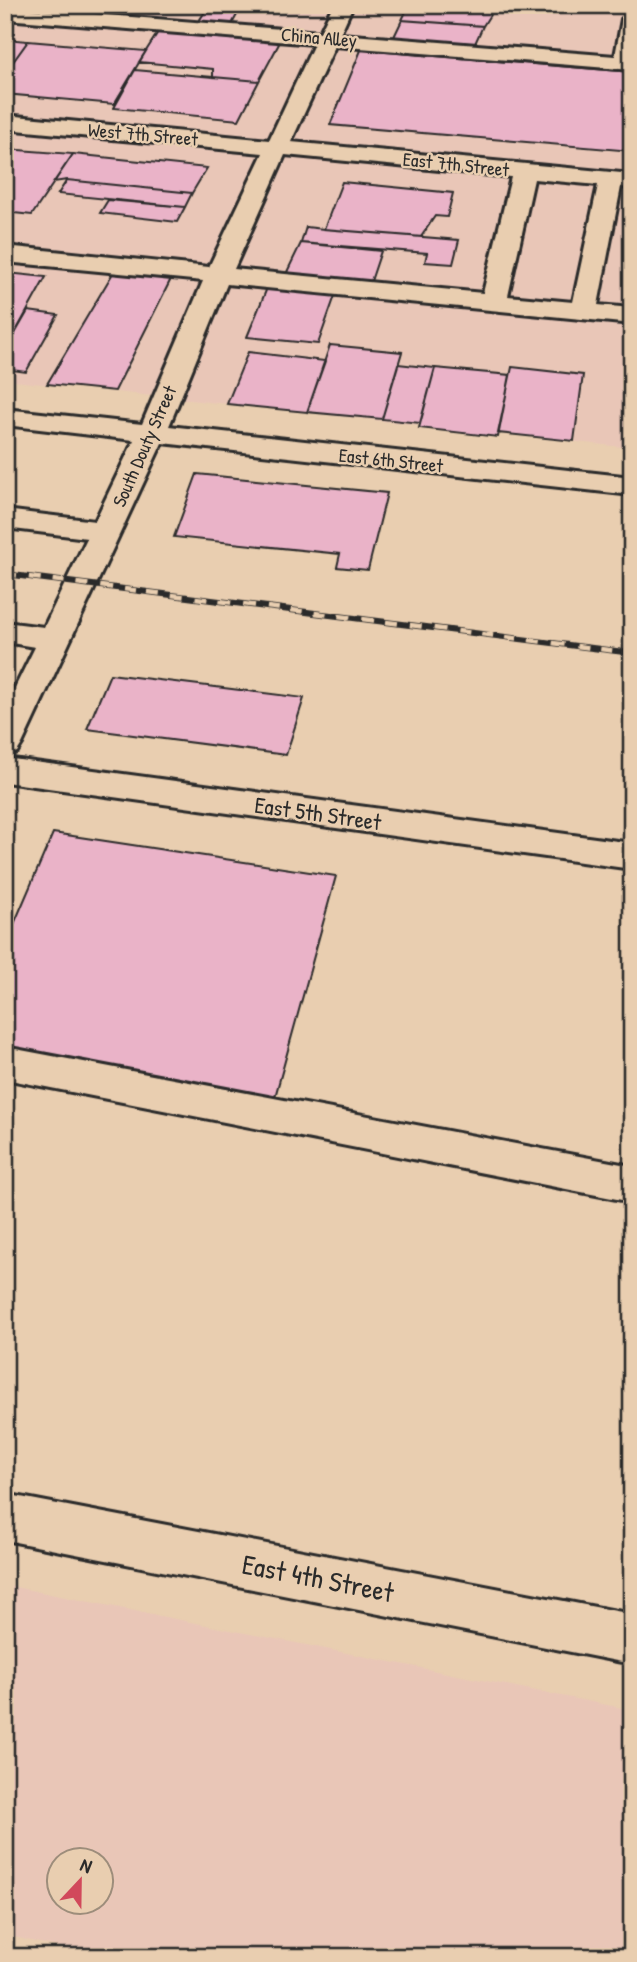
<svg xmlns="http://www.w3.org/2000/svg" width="637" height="1962" viewBox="0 0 637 1962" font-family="'Patrick Hand',sans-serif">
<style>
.built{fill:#e9c6b7;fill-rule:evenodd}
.building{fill:#eab3c8;stroke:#2b2b2b;stroke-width:2}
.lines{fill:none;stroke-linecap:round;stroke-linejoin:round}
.minor-casing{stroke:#2b2b2b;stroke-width:6}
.major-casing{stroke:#2b2b2b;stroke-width:6}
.minor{fill:#e9ceb0;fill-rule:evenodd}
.major{fill:#e9ceb0;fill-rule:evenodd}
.rail-casing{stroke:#2b2b2b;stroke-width:6}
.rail{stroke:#e9ceb0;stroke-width:4.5;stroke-dasharray:12;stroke-linecap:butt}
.labels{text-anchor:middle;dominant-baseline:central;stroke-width:5;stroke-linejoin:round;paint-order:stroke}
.far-street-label{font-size:19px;fill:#2b2b2b;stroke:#e9ceb0}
.street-label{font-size:23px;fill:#2b2b2b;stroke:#e9ceb0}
.near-street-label{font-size:28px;fill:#2b2b2b;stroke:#e9ceb0}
</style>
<rect width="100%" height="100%" fill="#e9ceb0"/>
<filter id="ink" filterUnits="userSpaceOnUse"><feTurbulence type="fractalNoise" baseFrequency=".0143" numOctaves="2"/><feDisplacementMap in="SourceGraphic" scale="14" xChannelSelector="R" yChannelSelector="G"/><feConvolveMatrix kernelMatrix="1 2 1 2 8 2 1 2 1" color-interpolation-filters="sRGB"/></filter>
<g filter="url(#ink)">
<!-- built -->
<path class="built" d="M 5,5 L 632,5 L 632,448 L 5,380 Z
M 5,1585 L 632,1710 L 632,1957 L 102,1957 L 5,1935 ZM 60,1860 L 102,1860 L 102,1902 L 60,1902 Z"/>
<!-- building -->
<path class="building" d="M 131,5 L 164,5 L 160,11 L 129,8 Z
M 207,5 L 277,5 L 273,12 Z
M 409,5 L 496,5 L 483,26 L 402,20 Z
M 206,10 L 238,13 L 232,24 L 199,21 Z
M 402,20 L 483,26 L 473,48 L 392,41 Z
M 160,29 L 281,40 L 259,81 L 213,77 L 213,69 L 139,62 Z
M 5,39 L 28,41 L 5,73 Z
M 28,41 L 146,51 L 114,104 L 5,94 L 5,73 Z
M 361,50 L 632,72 L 632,151 L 330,125 Z
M 135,70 L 213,77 L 259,81 L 239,120 L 114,108 Z
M 5,149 L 73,154 L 32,215 L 5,212 Z
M 73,154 L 207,168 L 192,193 L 67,180 L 54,182 Z
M 67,180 L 192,193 L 185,207 L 58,194 Z
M 342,182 L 453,193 L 447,217 L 435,216 L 421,237 L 324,229 Z
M 108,200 L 185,207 L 177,222 L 100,213 Z
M 306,227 L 324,229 L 459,240 L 453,264 L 425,262 L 427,253 L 301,243 Z
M 301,243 L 381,251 L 369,287 L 286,274 Z
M 7,273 L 46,277 L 5,351 L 5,276 Z
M 113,273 L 171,279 L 115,391 L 47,384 Z
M 269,283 L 337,290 L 318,344 L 247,337 Z
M 28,311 L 58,315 L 26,372 L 5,369 L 5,351 Z
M 330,345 L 402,352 L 382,419 L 307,412 Z
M 248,352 L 325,361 L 307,412 L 227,404 Z
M 398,364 L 435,368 L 420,423 L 382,419 Z
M 512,367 L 583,375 L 574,441 L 498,433 Z
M 435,368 L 510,375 L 498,437 L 419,428 Z
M 197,474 L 387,493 L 368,570 L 337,567 L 340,554 L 174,537 Z
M 110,674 L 304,698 L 286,755 L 87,729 Z
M 53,833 L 336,876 L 275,1097 L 5,1051 L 5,945 Z"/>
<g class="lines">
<defs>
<path id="minor" d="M 333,5 L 353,5 L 340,34 L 615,56 L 622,19 L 632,13 L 632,70 L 335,46 L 291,142 L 632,174 L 632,188 L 621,187 L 598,305 L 632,308 L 632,324 L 227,284 L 169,426 L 632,477 L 632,495 L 162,443 L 22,744 L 17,752 L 5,756 L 5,708 L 35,647 L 5,642 L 5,622 L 44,627 L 87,538 L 5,528 L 5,510 L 95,521 L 134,440 L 5,425 L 5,409 L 142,424 L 203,281 L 5,262 L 5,246 L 209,267 L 263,153 L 5,129 L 5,115 L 269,140 L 314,44 L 5,19 L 5,7 L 320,32 ZM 285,155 L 511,177 L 483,293 L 234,269 ZM 534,179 L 598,185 L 573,302 L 508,296 Z
M 5,758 L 632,843 L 632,869 L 5,782 Z
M 5,1047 L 632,1166 L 632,1202 L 5,1079 Z"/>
<path id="major" d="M 5,1494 L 632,1614 L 632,1664 L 5,1540 Z"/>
</defs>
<!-- minor casing -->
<use href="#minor" class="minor-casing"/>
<!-- major casing -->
<use href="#major" class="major-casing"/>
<!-- minor -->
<use href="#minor" class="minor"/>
<!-- major -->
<use href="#major" class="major"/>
<defs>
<path id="rail" d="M 5,574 L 632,653"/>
</defs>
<!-- rail casing -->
<use href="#rail" class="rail-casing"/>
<!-- rail -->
<use href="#rail" class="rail"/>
</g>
</g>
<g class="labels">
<!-- far-street labels -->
<g class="far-street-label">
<text transform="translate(319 37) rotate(5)">China Alley</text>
<text transform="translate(143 134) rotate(5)">West 7th Street</text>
<text transform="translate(456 164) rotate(6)">East 7th Street</text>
<text transform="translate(144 446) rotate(-66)">South Douty Street</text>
<text transform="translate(391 460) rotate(6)">East 6th Street</text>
</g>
<!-- street labels -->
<g class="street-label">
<text transform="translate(318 813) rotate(8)">East 5th Street</text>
</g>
<!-- near-street labels -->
<g class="near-street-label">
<text transform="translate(318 1578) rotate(11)">East 4th Street</text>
</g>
</g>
<!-- margin -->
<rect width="637" height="1962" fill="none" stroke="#e9ceb0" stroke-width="28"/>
<rect x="14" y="14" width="609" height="1934" fill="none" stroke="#2b2b2b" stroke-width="2.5" filter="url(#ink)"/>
<!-- north arrow -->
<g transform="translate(80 1881) rotate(22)"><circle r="33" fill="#e9ceb0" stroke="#9d8d7b" stroke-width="2"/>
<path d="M0-5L12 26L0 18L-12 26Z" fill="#d1495b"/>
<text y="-10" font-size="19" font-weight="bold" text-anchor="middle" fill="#2b2b2b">N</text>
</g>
</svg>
